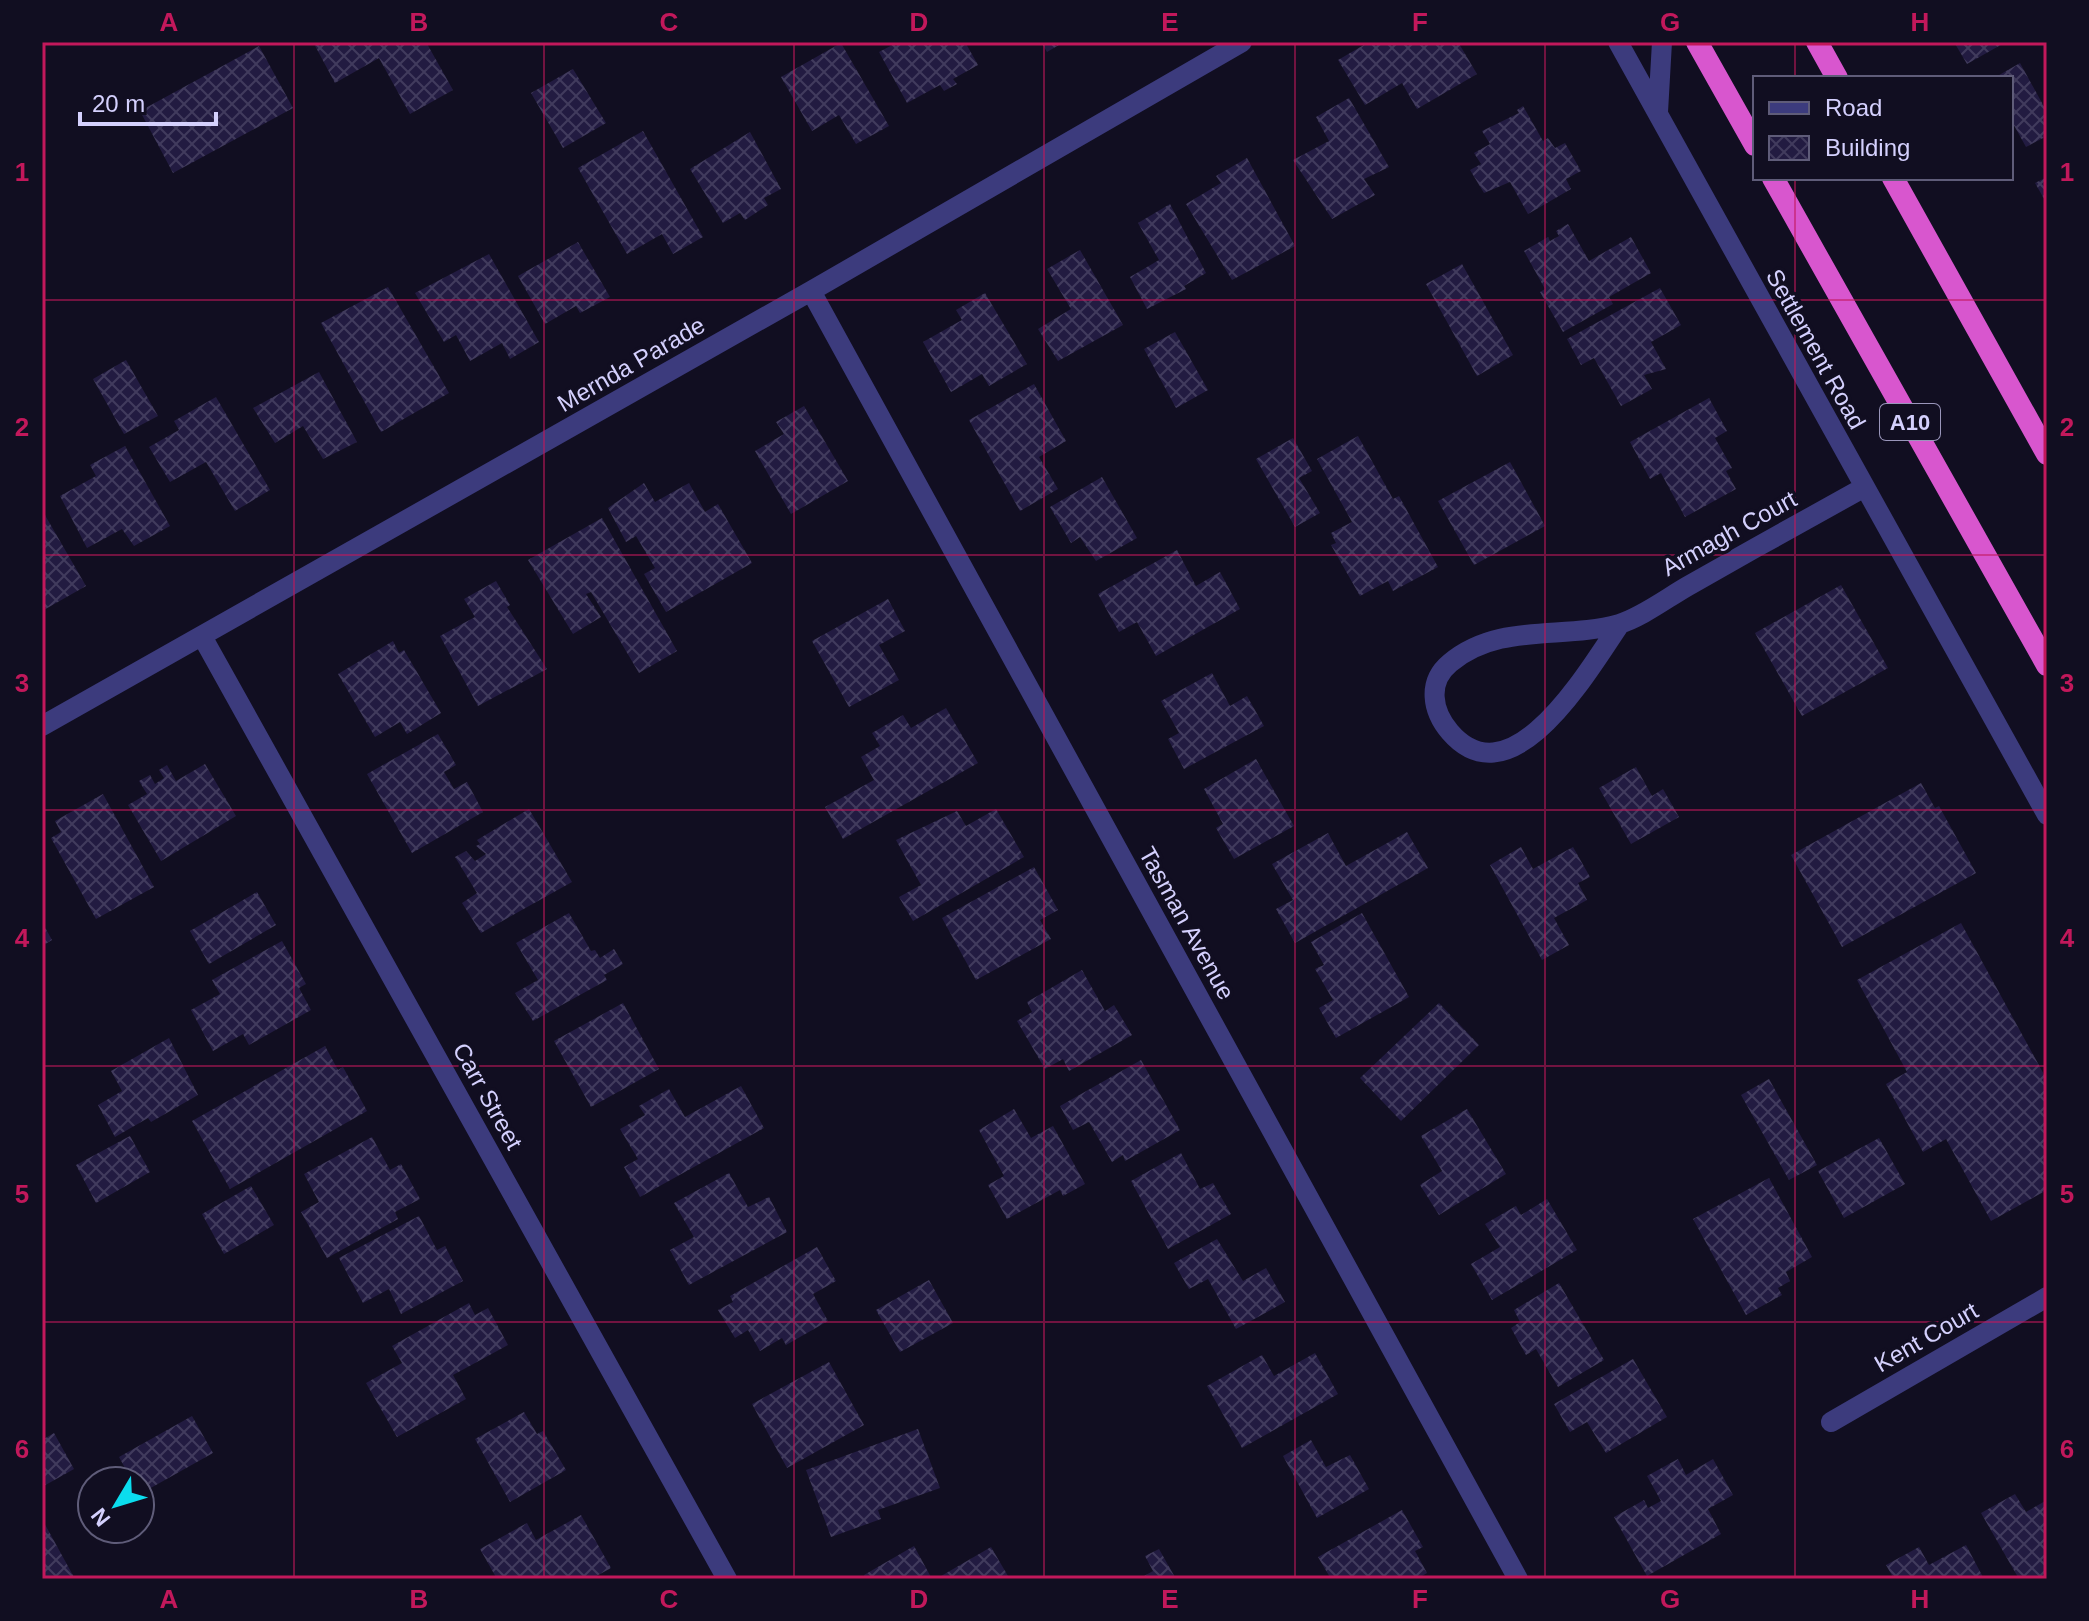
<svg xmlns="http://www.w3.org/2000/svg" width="2089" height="1621" viewBox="0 0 2089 1621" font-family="Arial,sans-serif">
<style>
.building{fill:url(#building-cross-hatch)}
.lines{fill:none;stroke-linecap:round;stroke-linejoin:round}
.minor{stroke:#3c3b7d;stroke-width:20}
.trunk{stroke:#d856ce;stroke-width:22}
.grid{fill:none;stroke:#c2185b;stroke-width:2;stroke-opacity:0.55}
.labels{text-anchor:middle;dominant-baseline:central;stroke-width:7;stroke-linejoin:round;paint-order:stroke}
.shield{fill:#110e21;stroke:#9a96bb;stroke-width:2}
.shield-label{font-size:22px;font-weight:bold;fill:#d4d0fd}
.street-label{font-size:24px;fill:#d4d0fd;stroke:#110e21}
.neatline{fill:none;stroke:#c2185b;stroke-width:3}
.grid-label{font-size:26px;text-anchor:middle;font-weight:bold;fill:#c2185b}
</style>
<defs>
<pattern id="building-cross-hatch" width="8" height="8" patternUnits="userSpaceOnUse" patternTransform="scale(2)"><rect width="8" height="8" fill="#221b41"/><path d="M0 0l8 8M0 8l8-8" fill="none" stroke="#413b5d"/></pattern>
</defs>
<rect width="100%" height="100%" fill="#110e21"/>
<!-- building -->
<path class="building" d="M 313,42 L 426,42 L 453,90 L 410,114 L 379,58 L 335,83 Z
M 898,42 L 965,42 L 978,65 L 953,79 L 957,84 L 944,91 L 940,85 L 907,103 L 879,52 Z
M 1041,42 L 1064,42 L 1047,52 Z
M 1369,42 L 1458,42 L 1477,74 L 1417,109 L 1402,83 L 1365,105 L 1338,60 Z
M 1954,42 L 2006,42 L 1967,64 Z
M 841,43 L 889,126 L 856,144 L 839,115 L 812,131 L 781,77 Z
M 259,46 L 293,108 L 173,173 L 140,111 Z
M 2020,63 L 2047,112 L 2047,136 L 2026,147 L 2011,120 L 2011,78 L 1994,78 Z
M 573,69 L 606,123 L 563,148 L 531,93 Z
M 1349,98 L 1389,167 L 1364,179 L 1375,195 L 1332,219 L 1293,160 L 1329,141 L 1316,117 Z
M 1523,106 L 1543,141 L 1548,138 L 1555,148 L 1565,143 L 1581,171 L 1566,179 L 1571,189 L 1528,214 L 1510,182 L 1484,193 L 1470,170 L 1481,164 L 1474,153 L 1490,144 L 1482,131 L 1519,113 L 1517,110 Z
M 643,131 L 703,237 L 673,254 L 662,234 L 627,254 L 578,168 Z
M 750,132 L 781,189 L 764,198 L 768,205 L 745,220 L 740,213 L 723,223 L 690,169 Z
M 1247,158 L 1295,246 L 1232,280 L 1186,204 L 1221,183 L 1216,176 Z
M 2047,177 L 2047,204 L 2035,183 Z
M 1170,204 L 1206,273 L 1184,286 L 1186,289 L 1147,309 L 1130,277 L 1159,260 L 1138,223 Z
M 1568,224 L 1589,261 L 1631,237 L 1651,273 L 1609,297 L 1613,304 L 1563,332 L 1540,292 L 1545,289 L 1524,251 L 1548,237 L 1550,241 L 1559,236 L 1556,231 Z
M 578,242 L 610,297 L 580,313 L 576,306 L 545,324 L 518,276 Z
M 1080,250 L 1123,325 L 1058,361 L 1038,329 L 1071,309 L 1047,269 Z
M 489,254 L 539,342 L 510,359 L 502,343 L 470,361 L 456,335 L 444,342 L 415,293 Z
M 1462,264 L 1513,355 L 1477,376 L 1426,284 Z
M 388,287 L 449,393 L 381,432 L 321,323 Z
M 1660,288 L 1681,325 L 1651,342 L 1666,369 L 1644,375 L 1652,389 L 1621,406 L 1594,358 L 1581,365 L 1567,339 Z
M 985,293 L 1027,364 L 989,386 L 982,374 L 951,392 L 923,342 L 962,320 L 956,310 Z
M 1175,332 L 1208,390 L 1176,408 L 1144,349 Z
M 126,360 L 158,416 L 124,434 L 93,379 Z
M 319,372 L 357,442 L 323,459 L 303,426 L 275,443 L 253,408 Z
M 1034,384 L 1066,441 L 1039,457 L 1058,489 L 1020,511 L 969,420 Z
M 216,397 L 270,490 L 235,511 L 206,462 L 170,482 L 149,447 L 179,430 L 174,421 Z
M 1709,398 L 1727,431 L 1715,438 L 1732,468 L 1726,471 L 1736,489 L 1685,517 L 1661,473 L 1650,479 L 1630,442 Z
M 804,406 L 848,481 L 791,514 L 755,451 L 784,434 L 776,422 Z
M 1358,436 L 1393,499 L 1399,496 L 1438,567 L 1393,591 L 1388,581 L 1360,596 L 1331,545 L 1336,543 L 1331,533 L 1352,522 L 1317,459 Z
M 1293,438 L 1312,471 L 1299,478 L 1320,513 L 1295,527 L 1256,459 Z
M 125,446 L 170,526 L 134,546 L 122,529 L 87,548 L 60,496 L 96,476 L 90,465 Z
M 1510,462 L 1545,526 L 1474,565 L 1438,501 Z
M 1102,477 L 1137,538 L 1096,561 L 1080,537 L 1071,543 L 1050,507 Z
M 644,483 L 655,502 L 689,483 L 705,512 L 718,504 L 752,563 L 666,612 L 644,574 L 655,568 L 636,536 L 626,542 L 608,508 Z
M 42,510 L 86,586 L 42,611 Z
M 602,518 L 677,651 L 639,673 L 591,592 L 586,594 L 601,617 L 573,634 L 528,560 Z
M 1177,550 L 1196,586 L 1220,572 L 1240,609 L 1156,656 L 1137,622 L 1119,632 L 1098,594 Z
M 496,581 L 510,605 L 507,607 L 547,669 L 478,706 L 440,636 L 475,617 L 464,599 Z
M 1841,585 L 1888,668 L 1802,716 L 1755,633 Z
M 888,599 L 905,631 L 879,645 L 899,680 L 849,707 L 812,641 Z
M 393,641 L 399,653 L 404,650 L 441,713 L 407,734 L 400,722 L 375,737 L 338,674 Z
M 1212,673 L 1230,706 L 1247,696 L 1264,726 L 1184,769 L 1168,739 L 1179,733 L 1161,701 Z
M 946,708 L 978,763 L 843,839 L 825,807 L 874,780 L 861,757 L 880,746 L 872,733 L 903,715 L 911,728 Z
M 438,734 L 456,765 L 444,772 L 454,789 L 467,782 L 483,812 L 412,853 L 367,774 Z
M 1256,759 L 1294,826 L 1234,859 L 1216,828 L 1223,824 L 1204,789 Z
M 205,764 L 236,816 L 161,861 L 128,805 L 147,794 L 139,781 L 150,775 L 155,784 L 164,778 L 159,770 L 167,765 L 176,781 Z
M 1636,767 L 1652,796 L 1663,789 L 1679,817 L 1631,844 L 1599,788 Z
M 1921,783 L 1935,808 L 1939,806 L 1976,873 L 1842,947 L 1791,855 Z
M 103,794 L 154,887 L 96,919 L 51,838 L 61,832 L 55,821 Z
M 529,809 L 572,882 L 481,933 L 462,903 L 477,893 L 455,857 L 466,851 L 475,861 L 486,854 L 476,846 L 480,844 L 477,840 Z
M 996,809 L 1024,857 L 913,921 L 899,897 L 921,885 L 896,840 L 957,811 L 966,826 Z
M 1407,832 L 1428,868 L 1295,943 L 1276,909 L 1293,900 L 1272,864 L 1328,833 L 1346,866 Z
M 1521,847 L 1533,869 L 1573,847 L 1590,877 L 1578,883 L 1587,900 L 1554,918 L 1569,945 L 1542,960 L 1490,865 Z
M 1034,867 L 1058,910 L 1040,920 L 1051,939 L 976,980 L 942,918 Z
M 257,892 L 276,925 L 209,964 L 190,931 Z
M 569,913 L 591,951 L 595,950 L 600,958 L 614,949 L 623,964 L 604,975 L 607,980 L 533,1021 L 515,993 L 538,980 L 516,943 Z
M 1362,913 L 1409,997 L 1336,1038 L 1319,1008 L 1333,1000 L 1315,969 L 1324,965 L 1311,942 Z
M 42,922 L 52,940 L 42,946 Z
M 1961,923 L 2047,1080 L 2047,1190 L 1991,1221 L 1946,1139 L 1923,1152 L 1886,1084 L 1907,1072 L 1857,980 Z
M 282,941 L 306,984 L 299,988 L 311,1010 L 249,1045 L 243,1034 L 213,1051 L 191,1010 L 220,994 L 212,980 Z
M 1082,970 L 1105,1011 L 1114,1005 L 1132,1035 L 1069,1071 L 1063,1059 L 1045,1069 L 1017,1021 L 1032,1012 L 1027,1002 Z
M 623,1003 L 659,1069 L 591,1107 L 554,1041 Z
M 1439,1003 L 1479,1045 L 1401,1121 L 1360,1078 Z
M 169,1038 L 198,1095 L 151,1122 L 148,1118 L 115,1137 L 98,1105 L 122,1091 L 111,1071 Z
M 325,1046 L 338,1070 L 343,1067 L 367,1111 L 230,1189 L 192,1121 Z
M 1141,1060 L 1180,1130 L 1125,1161 L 1123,1155 L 1112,1162 L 1089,1122 L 1073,1130 L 1060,1106 Z
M 1769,1079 L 1817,1165 L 1789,1180 L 1741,1095 Z
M 741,1086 L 764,1128 L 640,1197 L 624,1167 L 638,1159 L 620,1129 L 645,1115 L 639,1106 L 669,1089 L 685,1117 Z
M 1014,1109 L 1031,1138 L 1053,1126 L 1085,1184 L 1063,1196 L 1060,1190 L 1007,1219 L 988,1185 L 1004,1176 L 979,1130 Z
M 1467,1109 L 1506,1174 L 1439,1215 L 1420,1185 L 1442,1171 L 1421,1136 Z
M 130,1136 L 150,1172 L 96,1203 L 76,1165 Z
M 372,1137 L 390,1170 L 401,1164 L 420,1199 L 395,1212 L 398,1219 L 327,1258 L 301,1212 L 319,1202 L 304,1174 Z
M 1879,1138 L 1905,1184 L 1844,1218 L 1818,1171 Z
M 1181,1153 L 1200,1189 L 1213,1183 L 1231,1214 L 1168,1249 L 1131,1181 Z
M 729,1173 L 748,1207 L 769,1197 L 787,1232 L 689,1285 L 670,1250 L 694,1237 L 674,1203 Z
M 1769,1178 L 1812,1257 L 1786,1272 L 1790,1281 L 1778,1288 L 1782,1295 L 1746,1315 L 1693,1219 Z
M 251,1186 L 274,1225 L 224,1254 L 202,1214 Z
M 1547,1199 L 1577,1250 L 1492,1300 L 1471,1264 L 1500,1247 L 1485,1224 L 1516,1206 L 1521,1215 Z
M 419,1216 L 437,1250 L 445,1246 L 463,1281 L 401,1314 L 389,1289 L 363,1303 L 339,1258 Z
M 1217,1239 L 1243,1281 L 1266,1268 L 1285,1302 L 1236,1329 L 1208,1279 L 1189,1289 L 1174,1263 Z
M 817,1247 L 836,1281 L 813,1294 L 828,1321 L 786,1345 L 782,1338 L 760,1351 L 748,1330 L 735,1338 L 718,1310 L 733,1302 L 730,1296 Z
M 929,1280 L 953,1323 L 900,1352 L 876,1310 Z
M 1559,1283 L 1604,1360 L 1558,1387 L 1536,1349 L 1526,1355 L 1511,1328 L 1520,1322 L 1514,1310 Z
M 469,1303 L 475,1315 L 488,1308 L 508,1345 L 453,1375 L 466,1399 L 397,1437 L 366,1383 L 402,1363 L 392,1346 Z
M 1315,1353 L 1338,1394 L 1242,1448 L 1207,1386 L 1262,1355 L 1274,1376 Z
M 1633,1359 L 1667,1417 L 1606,1453 L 1587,1422 L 1570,1432 L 1554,1404 Z
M 829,1362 L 864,1425 L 787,1468 L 752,1404 Z
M 524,1412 L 537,1434 L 543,1431 L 566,1470 L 510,1502 L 475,1439 Z
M 192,1416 L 213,1453 L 140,1494 L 140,1481 L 132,1481 L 119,1457 Z
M 918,1429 L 940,1488 L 878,1510 L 881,1519 L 831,1537 L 806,1470 Z
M 54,1433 L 74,1469 L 42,1487 L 42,1440 Z
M 1311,1440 L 1326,1467 L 1350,1455 L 1369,1489 L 1317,1518 L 1283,1456 Z
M 1678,1459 L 1686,1475 L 1713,1459 L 1733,1495 L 1708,1509 L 1721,1534 L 1647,1576 L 1614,1517 L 1644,1500 L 1648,1508 L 1661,1501 L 1647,1476 Z
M 2015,1494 L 2026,1512 L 2047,1500 L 2047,1579 L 2019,1579 L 1981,1513 Z
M 1402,1510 L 1423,1547 L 1415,1551 L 1427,1573 L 1417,1579 L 1331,1579 L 1318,1557 Z
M 581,1515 L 611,1568 L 591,1579 L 497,1579 L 480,1549 L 527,1523 L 536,1540 Z
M 42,1519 L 75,1579 L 42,1579 Z
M 1966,1545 L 1984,1579 L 1894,1579 L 1886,1565 L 1919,1547 L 1929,1565 Z
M 914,1546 L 932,1579 L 866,1579 L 864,1575 Z
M 991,1547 L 1008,1576 L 936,1579 Z
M 1159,1549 L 1176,1579 L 1139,1579 L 1153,1571 L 1145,1556 Z"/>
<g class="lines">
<!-- minor -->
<path class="minor" d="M 1618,42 L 2047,815
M 1658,112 L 1662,42
M 811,291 L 1518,1579
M 1620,624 C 1589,669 1512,804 1450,732 C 1432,711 1427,682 1450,663 C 1499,622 1563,640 1619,624 C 1642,617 1667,598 1688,586 C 1746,553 1805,520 1863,488
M 203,638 L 727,1579
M 42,726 L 811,291 L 1242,42
M 1831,1422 L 2047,1297"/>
<!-- trunk -->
<path class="trunk" d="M 1697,42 L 1755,145
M 1817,42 L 1837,78
M 1773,178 L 2047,665
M 1893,178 L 2047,454"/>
</g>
<!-- grid -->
<path class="grid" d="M 294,42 L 294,1579M 544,42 L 544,1579M 794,42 L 794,1579M 1044,42 L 1044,1579M 1295,42 L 1295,1579M 1545,42 L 1545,1579M 1795,42 L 1795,78M 1795,178 L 1795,1579M 42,300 L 2047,300M 42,555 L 2047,555M 42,810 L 2047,810M 42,1066 L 2047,1066M 42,1322 L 2047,1322"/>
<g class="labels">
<!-- shield labels -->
<rect class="shield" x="1880" y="404" width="60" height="36" rx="6"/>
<g class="shield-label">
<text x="1910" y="422">A10</text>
</g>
<!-- street labels -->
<g class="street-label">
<text transform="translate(1816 349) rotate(61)">Settlement Road</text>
<text transform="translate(631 364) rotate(-30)">Mernda Parade</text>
<text transform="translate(1729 533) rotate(-29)">Armagh Court</text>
<text transform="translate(1187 923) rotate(61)">Tasman Avenue</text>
<text transform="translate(488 1096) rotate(61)">Carr Street</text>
<text transform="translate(1926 1337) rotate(-30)">Kent Court</text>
</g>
</g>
<!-- border -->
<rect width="2089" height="1621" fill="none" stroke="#110e21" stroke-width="88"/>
<!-- legend -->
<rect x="1753" y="76" width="260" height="104" fill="#110e21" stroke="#5f5c79" stroke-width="2"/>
<rect x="1769" y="102" width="40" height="12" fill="#3c3b7d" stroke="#5f5c79" stroke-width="2"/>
<text x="1825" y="116" font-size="24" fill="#d4d0fd">Road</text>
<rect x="1769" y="136" width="40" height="24" fill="url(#building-cross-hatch)" stroke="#5f5c79" stroke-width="2"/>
<text x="1825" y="156" font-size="24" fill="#d4d0fd">Building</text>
<!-- north arrow -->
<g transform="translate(116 1505) rotate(232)"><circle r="38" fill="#110e21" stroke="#5f5c79" stroke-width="2"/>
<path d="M0-6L14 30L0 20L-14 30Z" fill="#0bddee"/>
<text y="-12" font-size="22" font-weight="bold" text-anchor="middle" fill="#d4d0fd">N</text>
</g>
<!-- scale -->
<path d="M80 112v12h136v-12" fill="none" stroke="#d4d0fd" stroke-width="4"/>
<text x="92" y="112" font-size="24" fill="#d4d0fd" stroke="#110e21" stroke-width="6" paint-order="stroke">20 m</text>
<rect x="44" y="44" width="2001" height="1533" class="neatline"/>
<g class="grid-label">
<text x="169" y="31">A</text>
<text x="419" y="31">B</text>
<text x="669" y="31">C</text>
<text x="919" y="31">D</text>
<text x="1170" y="31">E</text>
<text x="1420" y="31">F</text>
<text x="1670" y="31">G</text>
<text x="1920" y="31">H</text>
<text x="22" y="181">1</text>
<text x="2067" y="181">1</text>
<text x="22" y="436">2</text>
<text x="2067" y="436">2</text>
<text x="22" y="692">3</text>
<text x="2067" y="692">3</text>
<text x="22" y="947">4</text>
<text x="2067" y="947">4</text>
<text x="22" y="1203">5</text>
<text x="2067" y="1203">5</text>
<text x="22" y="1458">6</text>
<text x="2067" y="1458">6</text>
<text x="169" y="1608">A</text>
<text x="419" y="1608">B</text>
<text x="669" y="1608">C</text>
<text x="919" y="1608">D</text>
<text x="1170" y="1608">E</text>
<text x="1420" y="1608">F</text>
<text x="1670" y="1608">G</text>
<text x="1920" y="1608">H</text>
</g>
</svg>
